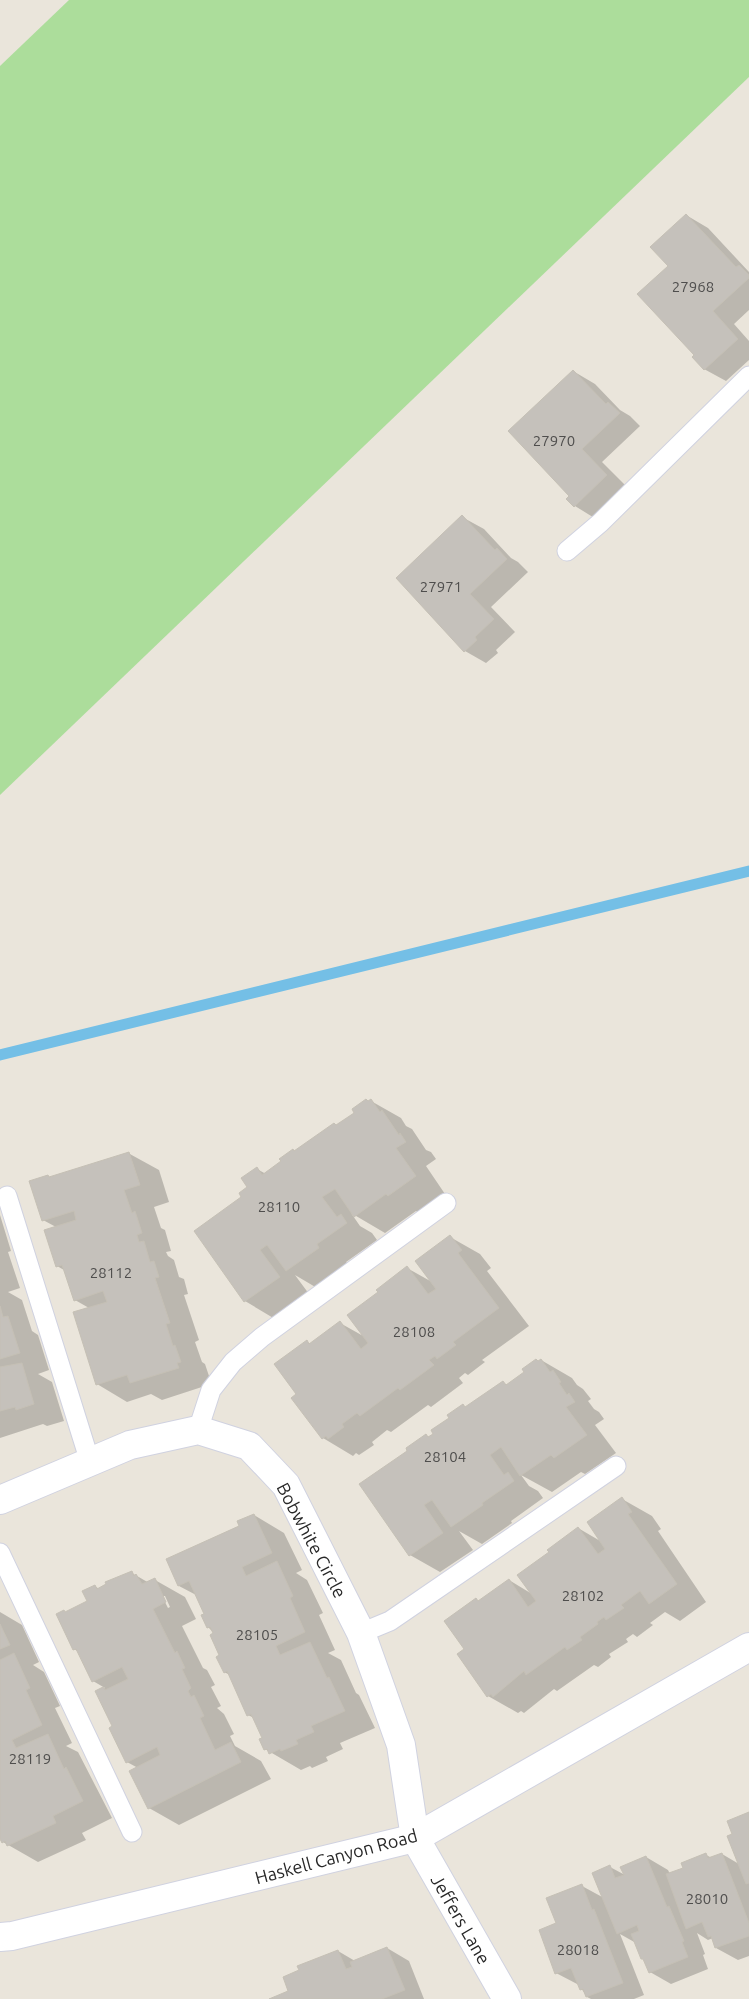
<svg xmlns="http://www.w3.org/2000/svg" width="749" height="1999" viewBox="0 0 749 1999" font-family="Ubuntu,sans-serif">
<style>
.green{fill:#acdd9b}
.shadow{fill:#0003;fill-rule:evenodd}
.lines{fill:none;stroke-linecap:round;stroke-linejoin:round}
.stream{stroke:#74bfe6;stroke-width:11}
.building{fill:#c5c1bb;stroke:#c5c0b5}
.service-casing{stroke:#d0d2e0;stroke-width:21}
.minor-casing{stroke:#d0d2e0;stroke-width:30}
.secondary-casing{stroke:#d0d2e0;stroke-width:30}
.service{stroke:#fff;stroke-width:19}
.minor{stroke:#fff;stroke-width:28}
.secondary{stroke:#fff;stroke-width:28}
.labels{text-anchor:middle;dominant-baseline:central;stroke-width:4;stroke-linejoin:round;paint-order:stroke}
.number-label{font-size:15px;fill:#4f4e4d}
.street-label{font-size:18px;fill:#282828;stroke:#fff}
</style>
<rect width="100%" height="100%" fill="#eae5db"/>
<!-- green -->
<path class="green" d="M 69,0 L 749,0 L 749,77 L 0,795 L 0,66 Z"/>
<!-- shadow -->
<path class="shadow" d="M 686,215 L 708,228 L 749,272 L 749,310 L 734,324 L 749,341 L 749,360 L 726,381 L 704,369 L 696,355 Z
M 573,371 L 595,384 L 620,410 L 630,416 L 640,426 L 602,462 L 628,488 L 596,519 L 575,506 L 571,496 Z
M 462,517 L 484,529 L 511,558 L 518,562 L 528,572 L 491,607 L 515,632 L 496,650 L 498,653 L 486,663 L 465,651 Z
M 371,1101 L 401,1118 L 406,1126 L 412,1129 L 426,1150 L 431,1152 L 436,1159 L 426,1166 L 445,1194 L 419,1213 L 416,1211 L 385,1233 L 351,1213 L 360,1226 L 372,1233 L 377,1240 L 346,1262 L 349,1265 L 317,1288 L 295,1275 L 309,1294 L 275,1319 L 245,1301 L 243,1197 L 257,1169 L 266,1174 L 282,1162 L 293,1150 L 296,1152 L 337,1126 Z
M 128,1153 L 159,1170 L 169,1202 L 154,1207 L 161,1228 L 165,1230 L 171,1251 L 166,1252 L 168,1256 L 174,1260 L 179,1277 L 184,1279 L 188,1294 L 184,1295 L 199,1340 L 195,1342 L 202,1362 L 205,1364 L 210,1379 L 207,1380 L 208,1385 L 162,1400 L 151,1394 L 127,1402 L 97,1384 L 89,1308 L 75,1300 L 64,1270 L 57,1266 L 56,1227 L 43,1220 L 48,1176 L 51,1178 Z
M 0,1215 L 11,1251 L 8,1252 L 20,1288 L 8,1292 L 22,1300 L 32,1331 L 38,1335 L 49,1370 L 38,1374 L 52,1382 L 64,1421 L 47,1426 L 43,1424 L 0,1438 Z
M 450,1237 L 480,1254 L 491,1268 L 487,1271 L 529,1326 L 482,1360 L 485,1362 L 468,1375 L 465,1373 L 459,1378 L 463,1383 L 431,1407 L 428,1405 L 391,1432 L 387,1430 L 372,1442 L 374,1445 L 359,1455 L 356,1453 L 353,1456 L 323,1438 L 298,1394 L 307,1342 L 311,1344 L 340,1323 L 365,1337 L 380,1292 L 407,1268 L 432,1282 Z
M 541,1360 L 572,1378 L 577,1385 L 583,1389 L 591,1399 L 588,1401 L 594,1409 L 599,1412 L 604,1419 L 595,1425 L 616,1453 L 585,1474 L 581,1472 L 552,1492 L 521,1475 L 529,1486 L 538,1491 L 543,1498 L 511,1521 L 512,1523 L 482,1544 L 459,1531 L 473,1550 L 440,1572 L 410,1555 L 409,1451 L 426,1436 L 429,1437 L 435,1434 L 463,1406 L 467,1408 L 503,1383 L 508,1385 Z
M 622,1499 L 652,1516 L 661,1529 L 658,1531 L 706,1602 L 680,1621 L 665,1612 L 650,1623 L 653,1625 L 637,1637 L 633,1634 L 626,1639 L 628,1642 L 609,1654 L 611,1657 L 598,1667 L 594,1665 L 557,1691 L 554,1689 L 524,1713 L 521,1711 L 518,1713 L 488,1696 L 458,1654 L 466,1649 L 479,1602 L 509,1580 L 532,1594 L 551,1552 L 578,1528 L 602,1542 Z
M 254,1515 L 284,1533 L 302,1570 L 296,1573 L 307,1580 L 323,1613 L 319,1615 L 335,1650 L 328,1653 L 341,1660 L 356,1693 L 359,1695 L 375,1728 L 340,1743 L 343,1749 L 326,1757 L 328,1761 L 312,1768 L 310,1766 L 301,1770 L 265,1749 L 264,1739 L 254,1718 L 248,1715 L 230,1675 L 224,1672 L 215,1634 L 208,1627 L 206,1614 L 198,1596 L 179,1586 L 168,1559 L 240,1526 Z
M 132,1573 L 149,1583 L 155,1580 L 185,1597 L 196,1619 L 182,1626 L 203,1668 L 207,1670 L 215,1685 L 211,1687 L 221,1706 L 217,1708 L 224,1714 L 234,1734 L 230,1736 L 235,1746 L 261,1761 L 271,1779 L 179,1825 L 149,1808 L 138,1768 L 127,1762 L 114,1726 L 96,1692 L 105,1688 L 93,1681 L 79,1652 L 74,1649 L 66,1613 L 89,1602 L 95,1586 L 99,1589 L 107,1584 L 107,1582 ZM 162,1596 L 165,1596 L 170,1607 L 168,1608 Z
M 0,1612 L 22,1625 L 39,1662 L 33,1665 L 44,1672 L 60,1706 L 55,1708 L 72,1743 L 66,1746 L 78,1752 L 112,1818 L 82,1833 L 86,1840 L 38,1862 L 3,1842 L 0,1837 Z
M 749,1814 L 749,1956 L 738,1960 L 716,1948 L 713,1938 L 708,1940 L 697,1933 L 705,1954 L 703,1955 L 708,1969 L 671,1984 L 650,1972 L 636,1943 L 620,1934 L 644,1995 L 634,1999 L 591,1999 L 587,1997 L 579,1985 L 556,1973 L 557,1924 L 582,1886 L 604,1898 L 610,1867 L 625,1875 L 646,1857 L 668,1870 L 670,1874 L 685,1869 L 706,1855 L 712,1858 L 722,1854 L 739,1864 L 733,1835 Z
M 387,1948 L 409,1961 L 424,1999 L 272,1999 L 290,1992 L 338,1951 L 355,1961 Z"/>
<g class="lines">
<!-- stream -->
<path class="stream" d="M 0,1055 L 749,871"/>
</g>
<!-- building -->
<path class="building" d="M 686,214 L 736,267 L 739,265 L 749,275 L 749,278 L 713,311 L 738,339 L 704,370 L 692,357 L 694,355 L 637,294 L 668,266 L 650,247 Z
M 573,370 L 606,404 L 608,402 L 620,413 L 582,449 L 607,475 L 574,507 L 566,499 L 569,496 L 508,431 Z
M 462,515 L 495,550 L 497,548 L 507,559 L 470,594 L 494,619 L 475,637 L 477,640 L 464,652 L 396,578 Z
M 366,1099 L 368,1101 L 371,1099 L 380,1112 L 382,1110 L 399,1135 L 400,1133 L 406,1142 L 396,1148 L 416,1176 L 388,1196 L 386,1194 L 354,1217 L 335,1189 L 322,1197 L 337,1217 L 341,1214 L 347,1223 L 317,1244 L 319,1248 L 286,1271 L 267,1245 L 260,1250 L 280,1277 L 244,1302 L 194,1231 L 241,1197 L 239,1193 L 247,1187 L 241,1178 L 257,1167 L 262,1175 L 281,1161 L 279,1159 L 293,1149 L 294,1151 L 334,1123 L 336,1125 L 354,1113 L 352,1109 Z
M 129,1152 L 140,1185 L 124,1190 L 132,1213 L 135,1211 L 142,1233 L 137,1235 L 139,1242 L 144,1241 L 150,1262 L 154,1261 L 159,1277 L 155,1278 L 170,1323 L 166,1324 L 173,1346 L 175,1345 L 181,1362 L 177,1363 L 179,1368 L 130,1383 L 127,1375 L 96,1385 L 73,1312 L 107,1302 L 103,1291 L 74,1301 L 62,1265 L 56,1267 L 44,1230 L 76,1220 L 74,1211 L 42,1221 L 29,1181 L 48,1175 L 49,1177 Z
M 450,1235 L 462,1250 L 458,1253 L 499,1308 L 453,1342 L 456,1345 L 437,1359 L 435,1356 L 429,1360 L 434,1365 L 400,1390 L 398,1388 L 360,1416 L 357,1413 L 342,1424 L 344,1427 L 328,1439 L 326,1436 L 322,1439 L 291,1398 L 296,1394 L 274,1364 L 307,1340 L 309,1344 L 340,1321 L 361,1349 L 368,1343 L 347,1315 L 378,1292 L 376,1290 L 407,1266 L 428,1294 L 436,1289 L 415,1261 Z
M 0,1306 L 3,1317 L 8,1316 L 20,1353 L 0,1359 Z
M 536,1359 L 538,1361 L 541,1359 L 550,1372 L 553,1370 L 561,1382 L 559,1383 L 567,1395 L 569,1393 L 575,1402 L 566,1407 L 587,1435 L 554,1458 L 551,1455 L 520,1476 L 501,1447 L 490,1455 L 504,1475 L 508,1472 L 514,1481 L 482,1503 L 483,1505 L 451,1527 L 432,1500 L 424,1505 L 443,1533 L 409,1556 L 359,1484 L 407,1451 L 406,1448 L 426,1434 L 428,1437 L 433,1434 L 431,1430 L 449,1418 L 447,1415 L 463,1404 L 465,1407 L 503,1381 L 506,1385 L 524,1372 L 522,1369 Z
M 22,1363 L 34,1404 L 16,1410 L 15,1407 L 0,1411 L 0,1367 Z
M 622,1497 L 632,1512 L 628,1514 L 677,1584 L 649,1604 L 640,1591 L 621,1605 L 624,1608 L 606,1620 L 604,1617 L 597,1622 L 598,1624 L 580,1637 L 582,1640 L 567,1650 L 565,1647 L 526,1675 L 524,1671 L 493,1697 L 491,1694 L 487,1697 L 457,1654 L 464,1649 L 444,1621 L 476,1598 L 478,1601 L 509,1579 L 528,1607 L 536,1601 L 517,1575 L 549,1552 L 547,1550 L 578,1527 L 598,1554 L 605,1549 L 587,1522 Z
M 254,1514 L 272,1553 L 242,1567 L 246,1576 L 277,1561 L 293,1596 L 290,1598 L 305,1632 L 276,1646 L 280,1655 L 310,1642 L 327,1678 L 329,1677 L 345,1711 L 311,1726 L 314,1732 L 296,1740 L 298,1744 L 281,1751 L 280,1749 L 269,1754 L 267,1749 L 264,1750 L 259,1739 L 262,1738 L 251,1714 L 247,1716 L 227,1671 L 224,1673 L 216,1657 L 219,1655 L 210,1635 L 213,1633 L 210,1627 L 207,1628 L 201,1615 L 204,1614 L 189,1581 L 178,1586 L 166,1559 L 239,1526 L 237,1521 Z
M 132,1571 L 134,1576 L 136,1574 L 142,1584 L 155,1578 L 166,1602 L 153,1609 L 175,1653 L 177,1651 L 185,1668 L 182,1669 L 191,1688 L 188,1691 L 191,1697 L 194,1695 L 204,1716 L 200,1718 L 215,1750 L 231,1742 L 241,1762 L 148,1809 L 129,1771 L 160,1755 L 157,1747 L 126,1763 L 109,1728 L 112,1726 L 95,1691 L 103,1687 L 105,1690 L 128,1679 L 122,1667 L 92,1682 L 76,1649 L 73,1650 L 56,1614 L 64,1610 L 65,1612 L 87,1601 L 82,1591 L 95,1585 L 97,1589 L 106,1584 L 105,1582 Z
M 0,1624 L 10,1645 L 0,1649 Z
M 14,1653 L 30,1688 L 26,1690 L 42,1725 L 12,1740 L 16,1748 L 48,1734 L 64,1769 L 66,1767 L 83,1801 L 53,1816 L 56,1823 L 7,1846 L 5,1841 L 2,1843 L 0,1839 L 0,1660 Z
M 749,1812 L 749,1883 L 746,1884 L 727,1836 L 732,1834 L 727,1821 Z
M 706,1853 L 708,1858 L 722,1853 L 749,1923 L 749,1936 L 715,1948 L 711,1936 L 708,1937 L 702,1922 L 686,1929 L 666,1874 L 683,1868 L 681,1863 Z
M 646,1856 L 667,1907 L 669,1906 L 684,1941 L 682,1942 L 688,1957 L 649,1973 L 643,1959 L 641,1959 L 631,1934 L 639,1931 L 637,1925 L 617,1934 L 592,1873 L 610,1865 L 615,1878 L 624,1875 L 620,1867 Z
M 582,1884 L 592,1910 L 594,1909 L 623,1983 L 586,1997 L 583,1989 L 580,1990 L 571,1968 L 555,1974 L 539,1930 L 556,1923 L 546,1898 Z
M 387,1947 L 405,1990 L 382,1999 L 269,1999 L 288,1991 L 283,1977 L 299,1970 L 297,1966 L 338,1950 L 346,1969 L 352,1967 L 350,1962 Z"/>
<g class="lines">
<defs>
<path id="service" d="M 567,551 L 600,523 L 749,376
M 7,1196 L 90,1462
M 198,1430 L 211,1390 L 233,1362 L 262,1337 L 446,1203
M 0,1553 L 132,1832
M 361,1633 L 390,1621 L 616,1466"/>
<path id="minor" d="M 0,1500 L 130,1445 L 198,1430 L 249,1446 L 286,1485 L 361,1633 L 401,1745 L 415,1838 L 507,1999"/>
<path id="secondary" d="M 0,1937 L 12,1936 L 415,1838 L 749,1647"/>
</defs>
<!-- service casing -->
<use href="#service" class="service-casing"/>
<!-- minor casing -->
<use href="#minor" class="minor-casing"/>
<!-- secondary casing -->
<use href="#secondary" class="secondary-casing"/>
<!-- service -->
<use href="#service" class="service"/>
<!-- minor -->
<use href="#minor" class="minor"/>
<!-- secondary -->
<use href="#secondary" class="secondary"/>
</g>
<g class="labels">
<!-- number labels -->
<g class="number-label">
<text x="693" y="286">27968</text>
<text x="554" y="440">27970</text>
<text x="441" y="586">27971</text>
<text x="279" y="1206">28110</text>
<text x="111" y="1272">28112</text>
<text x="414" y="1331">28108</text>
<text x="445" y="1456">28104</text>
<text x="583" y="1595">28102</text>
<text x="257" y="1634">28105</text>
<text x="30" y="1758">28119</text>
<text x="707" y="1898">28010</text>
<text x="578" y="1949">28018</text>
</g>
<!-- street labels -->
<g class="street-label">
<text transform="translate(312 1540) rotate(62)">Bobwhite Circle</text>
<text transform="translate(336 1856) rotate(-15)">Haskell Canyon Road</text>
<text transform="translate(461 1919) rotate(60)">Jeffers Lane</text>
</g>
</g>
</svg>
